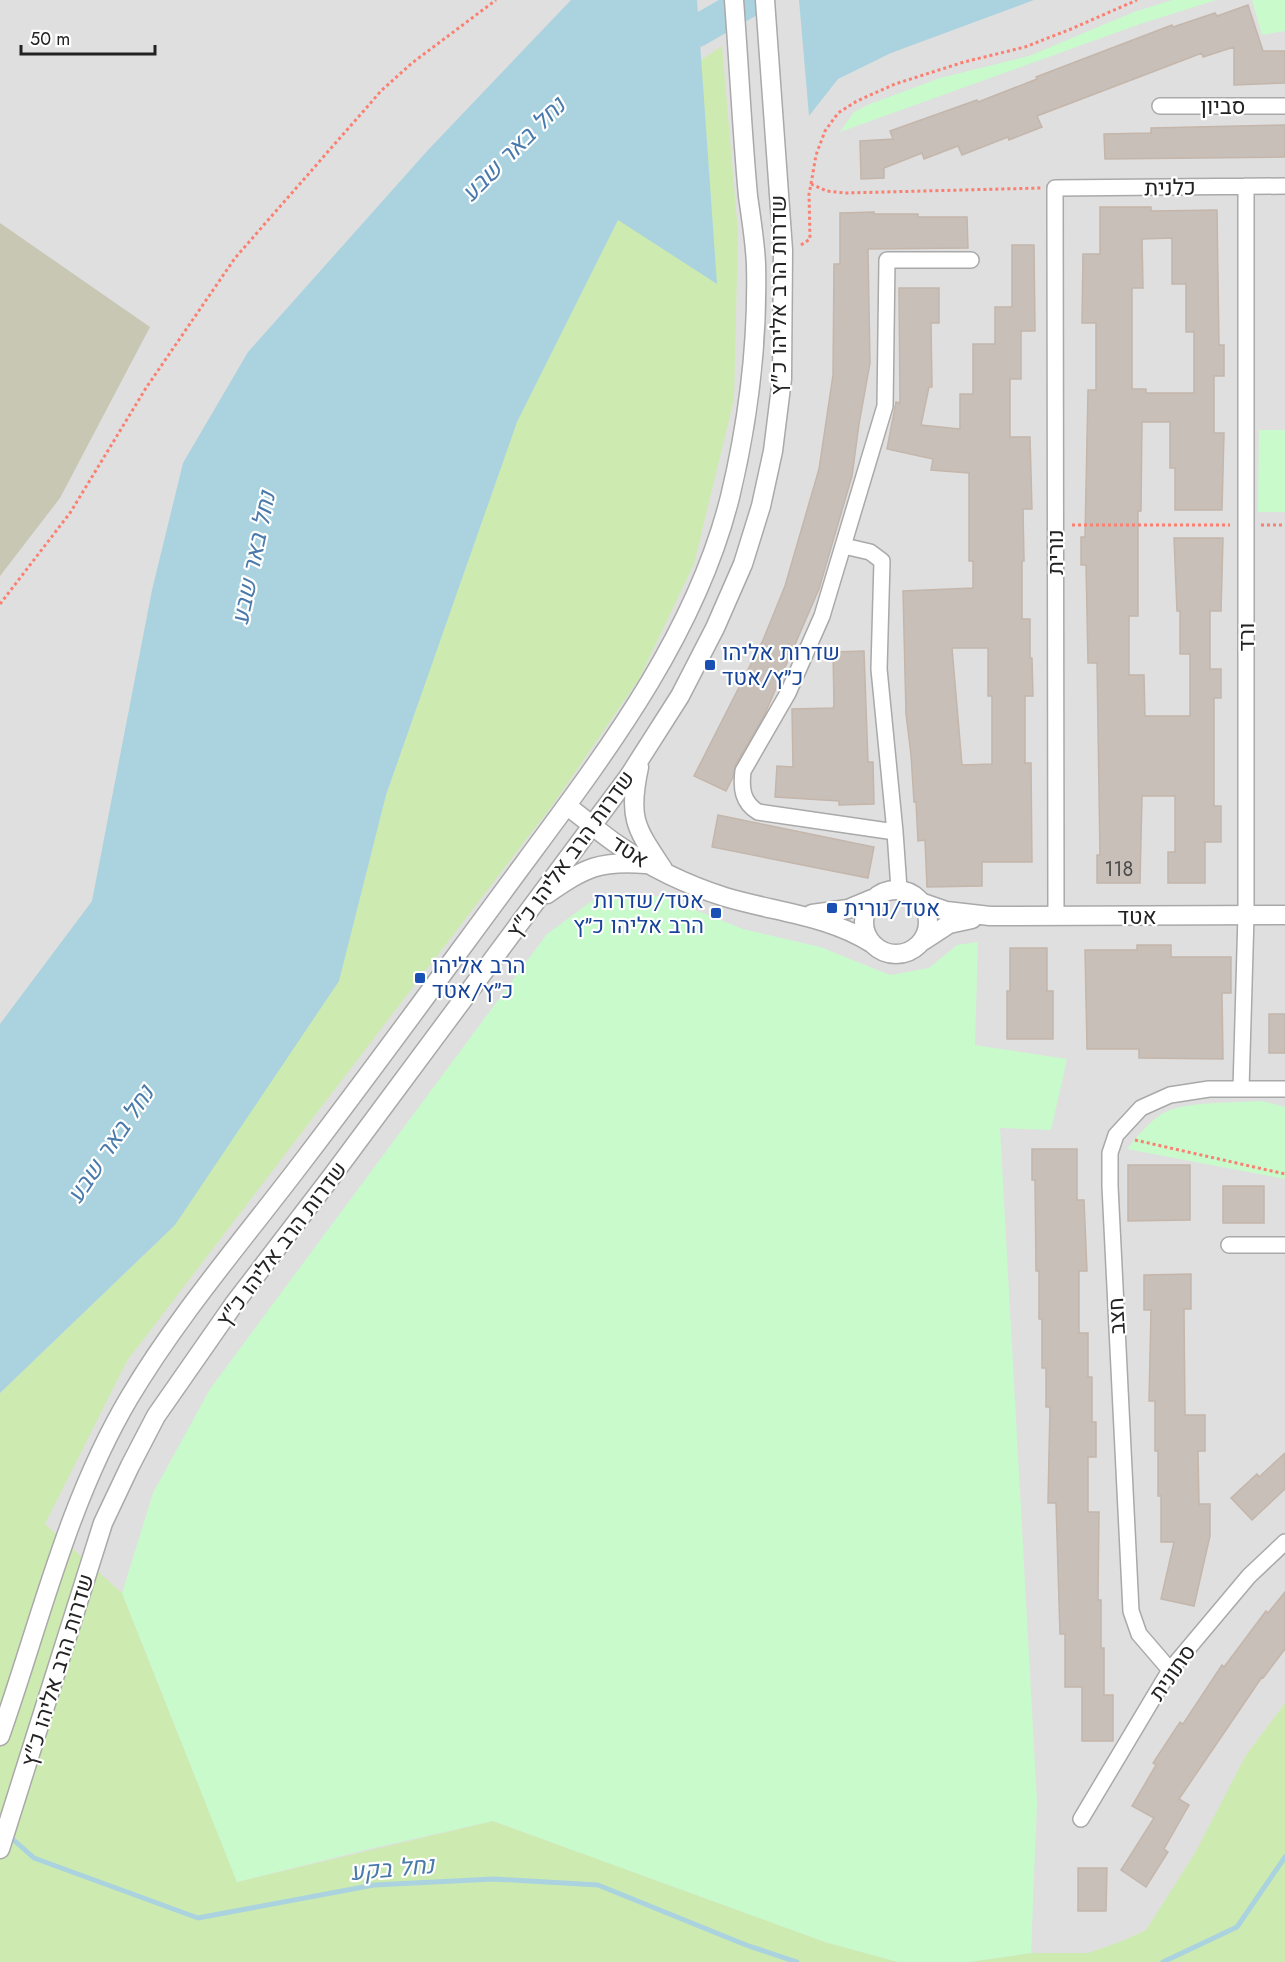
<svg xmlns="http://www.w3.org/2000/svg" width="1285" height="1962" viewBox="0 0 1285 1962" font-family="Jost,Heebo,sans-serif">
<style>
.residential{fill:#e0dfdf}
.construction{fill:#c7c7b4}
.grass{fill:#cdebb0}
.park{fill:#c8facc}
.water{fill:#aad3df}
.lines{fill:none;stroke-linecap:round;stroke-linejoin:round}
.stream{stroke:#aad3df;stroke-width:5}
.river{stroke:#aad3df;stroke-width:32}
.building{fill:#c7bfb8;stroke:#c4b6ab;stroke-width:1.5;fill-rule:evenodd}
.minor-casing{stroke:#a9a9a9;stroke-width:18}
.tertiary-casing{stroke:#a9a9a9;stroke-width:21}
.path{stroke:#fa8072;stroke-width:3;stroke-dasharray:3 3;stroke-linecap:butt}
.minor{stroke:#fff;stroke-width:15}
.tertiary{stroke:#fff;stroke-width:18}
.transit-dot{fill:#1a4fb4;stroke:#fff;stroke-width:2}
.labels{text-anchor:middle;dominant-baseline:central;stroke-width:4.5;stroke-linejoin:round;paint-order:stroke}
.number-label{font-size:20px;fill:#4b4948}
.street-label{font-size:22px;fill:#222;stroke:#fff}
.transit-label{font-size:22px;fill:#164399;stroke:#fff;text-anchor:start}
.water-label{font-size:24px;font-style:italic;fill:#4a7aab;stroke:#fff}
</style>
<rect width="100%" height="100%" fill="#f2efe9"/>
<!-- residential -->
<path class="residential" d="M 0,0 L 1285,0 L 1285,1962 L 0,1962 Z"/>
<!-- construction -->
<path class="construction" d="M 0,223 L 150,327 L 60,498 L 0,576 Z"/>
<!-- grass -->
<path class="grass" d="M 722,46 L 738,233 L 734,399 L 694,564 L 639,679 L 554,803 L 127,1361 L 45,1524 L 122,1593 L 237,1882 L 493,1821 L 825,1942 L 898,1962 L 0,1962 L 0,1393 L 175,1225 L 386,795 L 411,724 L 604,125 Z
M 1285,1703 L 1285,1962 L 969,1962 L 1031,1953 L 1088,1953 L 1120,1942 L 1146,1930 L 1195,1853 L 1246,1755 Z"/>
<!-- park -->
<path class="park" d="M 1172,0 L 1216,0 L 1140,24 L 840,132 L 854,112 L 870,104 L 940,78 L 1029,56 L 1134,12 Z
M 1252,0 L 1285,0 L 1285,31 L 1262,35 Z
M 1259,430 L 1285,430 L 1285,512 L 1258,512 Z
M 660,896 L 743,929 L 820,947 L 890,975 L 929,968 L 957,945 L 978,942 L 975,1045 L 1067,1059 L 1051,1130 L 1000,1128 L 1037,1802 L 1031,1953 L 969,1962 L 898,1962 L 825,1942 L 493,1821 L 365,1850 L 237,1882 L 122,1593 L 153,1493 L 210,1389 L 547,934 L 596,898 Z
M 1262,1101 L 1285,1107 L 1285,1179 L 1127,1149 C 1138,1136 1151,1118 1168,1111 C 1191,1101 1236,1103 1262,1101 Z"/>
<!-- water -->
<path class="water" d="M 571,0 L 697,0 L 717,284 L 618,220 L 517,422 L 386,795 L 339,981 L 175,1225 L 0,1393 L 0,1024 L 92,901 L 152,590 L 183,463 L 248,352 L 428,150 Z
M 799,0 L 1034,0 L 891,53 L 838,79 L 809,116 Z"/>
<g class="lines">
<!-- stream -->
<path class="stream" d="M 8,1835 L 34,1858 L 198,1918 L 374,1885 L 494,1879 L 598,1885 L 746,1945 L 797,1962
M 1163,1962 L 1237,1927 L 1285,1857"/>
<!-- river -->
<path class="river" d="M 659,48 L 697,31 L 751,0"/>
</g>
<!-- building -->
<path class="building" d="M 1248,5 L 1263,51 L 1285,51 L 1285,83 L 1234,85 L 1234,47 L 1203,57 L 1202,53 L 1037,116 L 1042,127 L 1009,140 L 1008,137 L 962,155 L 958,146 L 924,159 L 922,153 L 884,168 L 884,178 L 861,179 L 860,141 L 893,139 L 890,131 L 977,100 L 978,102 L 1037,79 L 1036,77 L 1172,25 L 1173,27 L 1215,13 L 1217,16 Z
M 1285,125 L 1285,157 L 1105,159 L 1104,134 L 1151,133 L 1151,128 Z
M 1100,207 L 1151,207 L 1151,211 L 1217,210 L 1219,345 L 1224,345 L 1224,376 L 1214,376 L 1214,433 L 1224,433 L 1222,510 L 1175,510 L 1175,468 L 1170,468 L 1170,422 L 1142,422 L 1141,511 L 1138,511 L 1138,616 L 1129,616 L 1129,675 L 1144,675 L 1145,716 L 1190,716 L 1190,654 L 1180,654 L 1180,611 L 1177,611 L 1174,538 L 1223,538 L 1221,611 L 1210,611 L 1210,669 L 1221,669 L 1221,698 L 1214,698 L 1214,806 L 1221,806 L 1221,842 L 1205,842 L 1205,883 L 1168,883 L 1168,852 L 1175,852 L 1175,796 L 1142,796 L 1140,883 L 1097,883 L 1097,855 L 1100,855 L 1097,663 L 1088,663 L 1086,565 L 1081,565 L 1081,537 L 1085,537 L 1088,390 L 1096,390 L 1096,323 L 1082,323 L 1083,254 L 1100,254 ZM 1172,238 L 1172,284 L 1186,284 L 1186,332 L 1194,332 L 1194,393 L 1146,393 L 1146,389 L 1132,389 L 1132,288 L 1143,288 L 1142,239 Z
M 874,212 L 874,214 L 918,214 L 918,217 L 967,217 L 968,248 L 868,249 L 870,363 L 859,424 L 852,476 L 819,589 L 764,716 L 735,766 L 733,777 L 726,791 L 694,776 L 763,640 L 785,586 L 819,469 L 833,375 L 834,264 L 840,264 L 840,213 Z
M 1012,245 L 1034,245 L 1035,331 L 1021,331 L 1021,379 L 1010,379 L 1010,437 L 1030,437 L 1032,509 L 1023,509 L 1024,561 L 1022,561 L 1022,619 L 1030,619 L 1030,658 L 1032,658 L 1033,696 L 1025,696 L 1025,763 L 1031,763 L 1032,862 L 982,862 L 982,886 L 927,887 L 925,840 L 918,841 L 916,802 L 914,802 L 911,755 L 906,714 L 903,591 L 973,588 L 973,561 L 969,561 L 969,473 L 931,470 L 933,459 L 887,449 L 896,402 L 900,403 L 899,288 L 939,288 L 939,323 L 931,323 L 932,387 L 929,387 L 921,425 L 960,429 L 960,394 L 973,394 L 973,344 L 995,344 L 995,307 L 1012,307 ZM 952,648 L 988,648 L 988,696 L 992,696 L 992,764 L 962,765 Z
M 864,651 L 868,762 L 873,762 L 874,804 L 839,805 L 839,801 L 775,797 L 777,766 L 793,767 L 792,709 L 833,708 L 834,705 L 833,652 Z
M 718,815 L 874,847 L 868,878 L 712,847 Z
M 1137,945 L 1171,945 L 1171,957 L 1231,957 L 1231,993 L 1222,993 L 1223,1059 L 1139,1058 L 1139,1049 L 1087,1049 L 1085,950 L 1137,950 Z
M 1010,948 L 1047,948 L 1047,991 L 1053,991 L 1053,1039 L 1007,1039 L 1007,991 L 1010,991 Z
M 1269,1014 L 1285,1014 L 1285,1053 L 1269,1053 Z
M 1032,1149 L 1077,1149 L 1077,1200 L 1084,1200 L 1087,1271 L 1079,1271 L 1079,1333 L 1088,1333 L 1088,1377 L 1092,1377 L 1092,1422 L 1096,1422 L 1096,1457 L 1088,1457 L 1088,1512 L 1099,1512 L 1098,1600 L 1101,1600 L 1101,1648 L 1104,1648 L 1104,1695 L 1113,1695 L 1113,1741 L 1082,1741 L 1082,1687 L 1065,1687 L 1065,1634 L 1060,1634 L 1056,1503 L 1048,1503 L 1050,1407 L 1046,1407 L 1046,1368 L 1042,1368 L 1042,1319 L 1039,1319 L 1039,1271 L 1036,1271 L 1035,1180 L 1032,1180 Z
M 1128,1165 L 1190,1165 L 1190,1220 L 1128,1221 Z
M 1223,1186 L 1264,1186 L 1264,1223 L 1223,1223 Z
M 1191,1274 L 1191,1309 L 1184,1309 L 1185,1415 L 1205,1415 L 1205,1451 L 1198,1451 L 1199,1504 L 1210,1504 L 1210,1536 L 1194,1606 L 1161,1599 L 1174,1542 L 1161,1542 L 1161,1496 L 1158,1496 L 1158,1451 L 1155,1451 L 1155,1401 L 1149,1401 L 1151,1310 L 1144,1310 L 1144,1275 Z
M 1285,1453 L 1285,1489 L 1252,1520 L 1231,1498 L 1257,1474 L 1259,1477 Z
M 1285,1592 L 1285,1649 L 1263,1678 L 1262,1677 L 1179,1799 L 1189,1805 L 1164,1849 L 1168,1852 L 1146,1887 L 1121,1870 L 1154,1818 L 1132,1806 L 1156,1765 L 1153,1763 L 1180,1722 L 1183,1724 L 1222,1665 L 1224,1667 L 1266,1611 L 1268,1613 Z
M 1078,1868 L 1107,1868 L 1106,1911 L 1078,1911 Z"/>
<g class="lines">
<defs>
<path id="minor" d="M 1160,106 L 1285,106
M 844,546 L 870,552 L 882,561 L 879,669 L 895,832 L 899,889
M 895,832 L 758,812 C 742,802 741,788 743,771 L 788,693 L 822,616 L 885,406 L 887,260 L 971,260
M 1056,916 L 1055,188 L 1285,186
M 1241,1089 L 1246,915 L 1246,186
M 1229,1245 L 1285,1245
M 1170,1670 L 1139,1634 L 1131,1611 L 1110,1186 L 1110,1153 L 1116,1135 L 1141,1108 L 1170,1095 L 1209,1089 L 1285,1089
M 1081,1819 L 1170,1670 L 1249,1576 L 1285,1542"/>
<path id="tertiary" d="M 639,767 C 628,818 635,827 663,869
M 567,806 C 584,818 600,833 618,845 C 650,867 687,885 725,897 C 775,912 827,915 873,944
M864 922a32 32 0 1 1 64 0a32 32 0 1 1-64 0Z
M 547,894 C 585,868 599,860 646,864
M 923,903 L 946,911 L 990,916 L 1285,915
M 812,914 L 848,909 L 872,899
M 923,941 L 949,924 L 972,919
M 0,1736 C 40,1623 67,1503 129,1398 C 179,1314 244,1239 303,1161 C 378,1063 451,962 525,862 C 607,751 696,634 730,497 C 748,422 758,341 756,264 C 755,241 751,218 748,196 C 742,131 739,65 734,0
M 0,1849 L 103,1523 L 130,1466 L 156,1416 L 234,1304 L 332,1176 L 629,776 L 680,696 L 715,628 L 743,564 L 761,506 L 773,451 L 782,379 L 783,250 L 765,0"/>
</defs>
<!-- minor casing -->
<use href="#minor" class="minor-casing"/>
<!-- tertiary casing -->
<use href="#tertiary" class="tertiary-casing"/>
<!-- path -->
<path class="path" d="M 811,184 L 816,155 L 825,131 L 838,113 L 857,101 L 895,84 L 964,62 L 1025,47 L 1071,29 L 1137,0
M 801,245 L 810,239 L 809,194 L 811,184 L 827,191 L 845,193 L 1041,188
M 1072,525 L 1230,525
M 1261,525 L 1285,525
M 0,604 L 70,513 L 146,388 L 235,258 L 381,91 L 412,63 L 496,0
M 1135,1140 L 1285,1174"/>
<!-- minor -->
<use href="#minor" class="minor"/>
<!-- tertiary -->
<use href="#tertiary" class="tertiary"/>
</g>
<!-- markers -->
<g class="transit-dot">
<rect x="704" y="659" width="12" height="12" rx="3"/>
<rect x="826" y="902" width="12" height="12" rx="3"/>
<rect x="710" y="907" width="12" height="12" rx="3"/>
<rect x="414" y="972" width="12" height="12" rx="3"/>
</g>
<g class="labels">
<!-- number labels -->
<g class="number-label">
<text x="1119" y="869">118</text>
</g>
<!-- street labels -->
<g class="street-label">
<text x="1223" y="106">סביון</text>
<text transform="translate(1170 187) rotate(-1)">כלנית</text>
<text transform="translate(778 295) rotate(-90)">שדרות הרב אליהו כ"ץ</text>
<text transform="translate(1055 552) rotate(-90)">נורית</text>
<text transform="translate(1246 637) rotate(-90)">ורד</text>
<text transform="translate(630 851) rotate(33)">אטד</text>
<text transform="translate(570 854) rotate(-54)">שדרות הרב אליהו כ"ץ</text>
<text x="1137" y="916">אטד</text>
<text transform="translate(281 1244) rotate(-53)">שדרות הרב אליהו כ"ץ</text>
<text transform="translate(1116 1316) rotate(-93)">חצב</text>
<text transform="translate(57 1670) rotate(-73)">שדרות הרב אליהו כ"ץ</text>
<text transform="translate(1172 1672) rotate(-55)">סתונית</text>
</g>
<!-- transit labels -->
<g class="transit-label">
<text x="722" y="652">שדרות אליהו<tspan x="722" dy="25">כ״ץ/אטד</tspan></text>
<text x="704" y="900" text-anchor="end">אטד/שדרות<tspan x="704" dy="25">הרב אליהו כ״ץ</tspan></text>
<text x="844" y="908">אטד/נורית</text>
<text x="432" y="965">הרב אליהו<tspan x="432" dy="25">כ״ץ/אטד</tspan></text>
</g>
<!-- water labels -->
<g class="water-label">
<text transform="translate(513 149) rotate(-45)">נחל באר שבע</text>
<text transform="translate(253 558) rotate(-78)">נחל באר שבע</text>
<text transform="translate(110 1144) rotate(-56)">נחל באר שבע</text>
<text transform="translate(392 1868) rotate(-5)">נחל בקע</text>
</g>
</g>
<!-- scale -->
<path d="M21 45v9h134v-9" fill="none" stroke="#222222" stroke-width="3"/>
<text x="30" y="45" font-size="18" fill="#222222" stroke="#ffffff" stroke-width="4.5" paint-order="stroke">50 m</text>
</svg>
